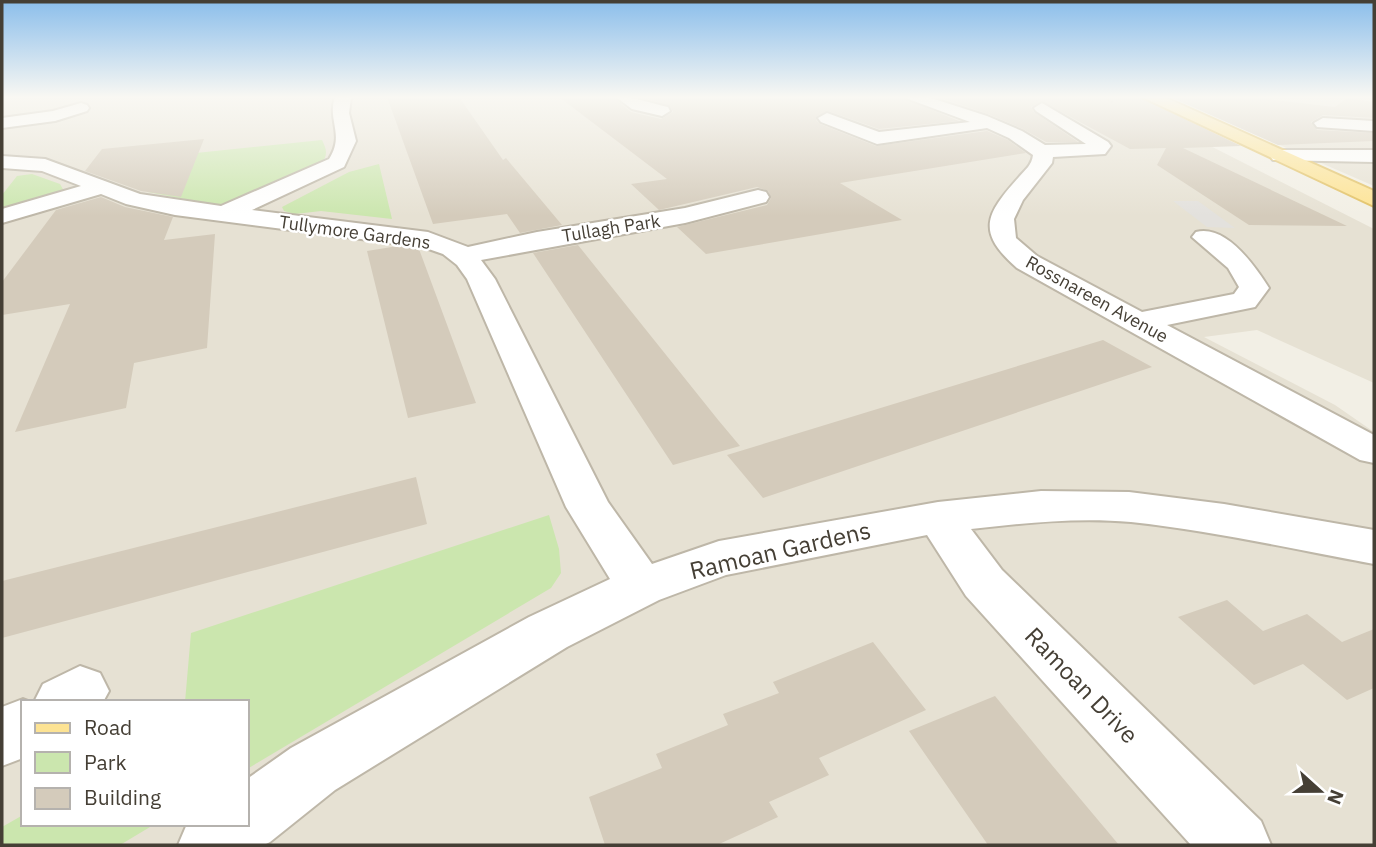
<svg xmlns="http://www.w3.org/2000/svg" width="1376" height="847" viewBox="0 0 1376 847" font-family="'IBM Plex Sans',sans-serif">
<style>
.residential{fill:#e6e1d3;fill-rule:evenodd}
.green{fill:#cbe6ae}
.parking{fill:#e3e1dd}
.building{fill:#d4cbbb}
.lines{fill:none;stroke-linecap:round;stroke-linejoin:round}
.minor-casing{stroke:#beb7a8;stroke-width:4}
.major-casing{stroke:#e2c163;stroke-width:4}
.path{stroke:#bfb399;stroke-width:2;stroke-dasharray:2 2;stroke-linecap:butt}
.minor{fill:#fff;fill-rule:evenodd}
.major{fill:#fde393;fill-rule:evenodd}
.labels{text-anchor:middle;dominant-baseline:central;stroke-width:5;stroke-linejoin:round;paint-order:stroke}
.far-street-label{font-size:18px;fill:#453f35;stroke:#fff}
.near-street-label{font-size:24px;fill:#453f35;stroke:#fff}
</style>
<rect width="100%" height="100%" fill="#f2efe5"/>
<!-- residential -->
<path class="residential" d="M 2,97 L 1114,97 L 1374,229 L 1374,383 L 1257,330 L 1204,337 L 1335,405 L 1374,432 L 1374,845 L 2,845 ZM 23,702 L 247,702 L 247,824 L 23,824 Z
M 1170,97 L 1374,97 L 1374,186 L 1192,107 Z"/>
<!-- green -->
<path class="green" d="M 322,140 C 327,150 328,155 321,164 L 232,202 L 215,205 L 148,192 L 109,162 Z
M 379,164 L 392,219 L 321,211 L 295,214 L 284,211 L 282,207 L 349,172 Z
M 32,174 L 60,184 L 64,191 L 2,209 L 2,195 L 17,176 Z
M 549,515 L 559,549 L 561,573 L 551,588 L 247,769 L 247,702 L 185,702 L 191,633 Z
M 23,815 L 23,824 L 155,824 L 120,845 L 2,845 L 2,827 Z"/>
<!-- parking -->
<path class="parking" d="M 1173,201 L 1198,201 L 1235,228 L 1207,227 Z"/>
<!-- building -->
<path class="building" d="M 387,97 L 459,97 L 503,160 L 506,158 L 562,225 L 520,233 L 507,214 L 433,224 Z
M 559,97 L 613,97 L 631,112 L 661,119 L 673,112 L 670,106 L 641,97 L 901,97 L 959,121 L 879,129 L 828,111 L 817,116 L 816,120 L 820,124 L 876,146 L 987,131 L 1008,140 L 1026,153 L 840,183 L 902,220 L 706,254 L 677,227 L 767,205 L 771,198 L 768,191 L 757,187 L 659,210 L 631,184 L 667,179 Z
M 938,97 L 1139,97 L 1241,146 L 1183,148 L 1347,226 L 1249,225 L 1157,165 L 1166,148 L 1130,149 L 1041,101 L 1031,107 L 1034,112 L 1078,142 L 1046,142 L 1023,129 L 988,114 Z
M 1171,97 L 1249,97 L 1335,107 L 1347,98 L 1374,102 L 1374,118 L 1323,115 L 1311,122 L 1317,130 L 1374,133 L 1374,141 L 1278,145 Z
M 204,139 L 181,197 L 141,191 L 85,171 L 102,149 Z
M 101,197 L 125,207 L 173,217 L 164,240 L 215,234 L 207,348 L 134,363 L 126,408 L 15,432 L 70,304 L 2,315 L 2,282 L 56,210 Z
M 578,245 L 719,421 L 740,446 L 673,465 L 533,253 Z
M 398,246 L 419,249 L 476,403 L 408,418 L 367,251 Z
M 1103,340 L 1152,367 L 763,498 L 727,455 Z
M 416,477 L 427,524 L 2,638 L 2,581 Z
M 1227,600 L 1263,631 L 1307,614 L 1342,642 L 1374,629 L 1374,688 L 1347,700 L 1303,664 L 1254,685 L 1178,617 Z
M 873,642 L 926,710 L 819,758 L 829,775 L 769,802 L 778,817 L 717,845 L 605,845 L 589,797 L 662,768 L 656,754 L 728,725 L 723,714 L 779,693 L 773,682 Z
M 995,696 L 1046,758 L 1119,845 L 988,845 L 909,731 Z"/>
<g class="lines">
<defs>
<path id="minor" d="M 335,97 L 351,97 L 349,113 L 356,141 L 344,167 L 252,210 L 428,232 L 468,247 L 537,232 L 685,208 L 758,190 L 766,192 L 769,197 L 766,202 L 685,223 L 481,260 L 495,279 L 608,502 L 652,564 L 719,541 L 938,502 L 1041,491 L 1129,492 L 1224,504 L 1374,530 L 1374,564 C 1293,549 1213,531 1131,522 C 1078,517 1024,523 971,529 L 1002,570 L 1261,821 L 1271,845 L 1191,845 L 966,596 L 927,535 L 726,575 L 659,600 L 567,647 L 335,790 L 270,842 L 264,845 L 178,845 L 187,824 L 247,824 L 247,779 L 291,748 L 529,617 L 610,579 L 566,507 L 467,279 L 457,265 L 443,254 L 423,247 L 175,215 L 126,204 L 101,194 L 2,223 L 2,209 L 81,186 L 42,171 L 2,168 L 2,156 L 45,159 L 140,194 L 221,206 L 329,159 C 345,134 327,121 335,97 Z
M 616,97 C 635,97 650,103 668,107 L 670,111 L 662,116 L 632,109 Z
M 903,97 L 928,97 L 987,116 L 1022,131 L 1045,145 L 1086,144 L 1036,111 L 1034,108 L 1042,103 L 1108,142 L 1111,146 L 1105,154 L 1053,157 L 1052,163 L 1023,200 L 1014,219 L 1016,238 L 1037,256 L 1142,312 L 1234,294 L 1239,287 L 1228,268 L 1192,237 L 1196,232 C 1226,224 1255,266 1269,288 L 1255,307 L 1167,325 L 1374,435 L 1374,463 L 1360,460 L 1017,268 C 976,232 985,215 1019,177 C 1025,170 1032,165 1033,155 L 1009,138 L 987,128 L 877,144 L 821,122 L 818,118 L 827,113 L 879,132 L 970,122 Z
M 81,103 L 87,105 L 89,108 L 87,111 L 55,121 L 2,128 L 2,118 L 53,111 Z
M 1323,118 L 1374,121 L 1374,131 L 1317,127 L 1314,123 Z
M 1280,150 L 1374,150 L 1374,162 L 1273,160 L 1270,156 L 1273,152 Z
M 80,666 L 100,673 L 109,691 L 103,702 L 34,702 L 43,684 Z
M 23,699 L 31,702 L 23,702 L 23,758 L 2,766 L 2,707 Z"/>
<path id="major" d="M 1142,97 L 1164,97 L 1374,191 L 1374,206 Z"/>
</defs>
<!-- minor casing -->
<use href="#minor" class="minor-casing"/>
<!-- major casing -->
<use href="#major" class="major-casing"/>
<!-- path -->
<path class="path" d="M 1104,97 L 1114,103"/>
<!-- minor -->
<use href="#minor" class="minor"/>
<!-- major -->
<use href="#major" class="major"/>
</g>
<!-- sky -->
<linearGradient id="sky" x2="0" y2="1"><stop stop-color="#8bbeeb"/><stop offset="0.45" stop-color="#f9f8f3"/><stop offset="1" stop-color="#f9f8f3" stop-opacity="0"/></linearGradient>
<rect width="1376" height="216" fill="url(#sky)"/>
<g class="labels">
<!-- far-street labels -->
<g class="far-street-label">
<text transform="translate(611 228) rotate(-9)">Tullagh Park</text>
<text transform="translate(355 232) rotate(8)">Tullymore Gardens</text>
<text transform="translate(1097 299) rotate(29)">Rossnareen Avenue</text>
</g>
<!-- near-street labels -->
<g class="near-street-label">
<text transform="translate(780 550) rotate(-13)">Ramoan Gardens</text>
<text transform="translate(1082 685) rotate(46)">Ramoan Drive</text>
</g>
</g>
<!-- border -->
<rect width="1376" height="847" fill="none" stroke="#453f35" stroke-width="7"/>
<!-- legend -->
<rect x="21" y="700" width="228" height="126" fill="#ffffff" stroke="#b5b2ae" stroke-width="2"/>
<rect x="35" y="723" width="35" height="10" fill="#fde393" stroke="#b5b2ae" stroke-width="2"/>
<text x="84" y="735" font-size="21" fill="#453f35">Road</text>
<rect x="35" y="752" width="35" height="21" fill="#cbe6ae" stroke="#b5b2ae" stroke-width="2"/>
<text x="84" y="770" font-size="21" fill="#453f35">Park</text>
<rect x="35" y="788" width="35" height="21" fill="#d4cbbb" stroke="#b5b2ae" stroke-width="2"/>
<text x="84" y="805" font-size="21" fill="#453f35">Building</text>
<!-- north arrow -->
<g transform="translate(1320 791) rotate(111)" stroke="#ffffff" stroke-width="5" paint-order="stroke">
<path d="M0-5L12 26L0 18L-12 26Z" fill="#453f35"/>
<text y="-10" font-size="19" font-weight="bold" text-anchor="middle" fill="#453f35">N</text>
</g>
</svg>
